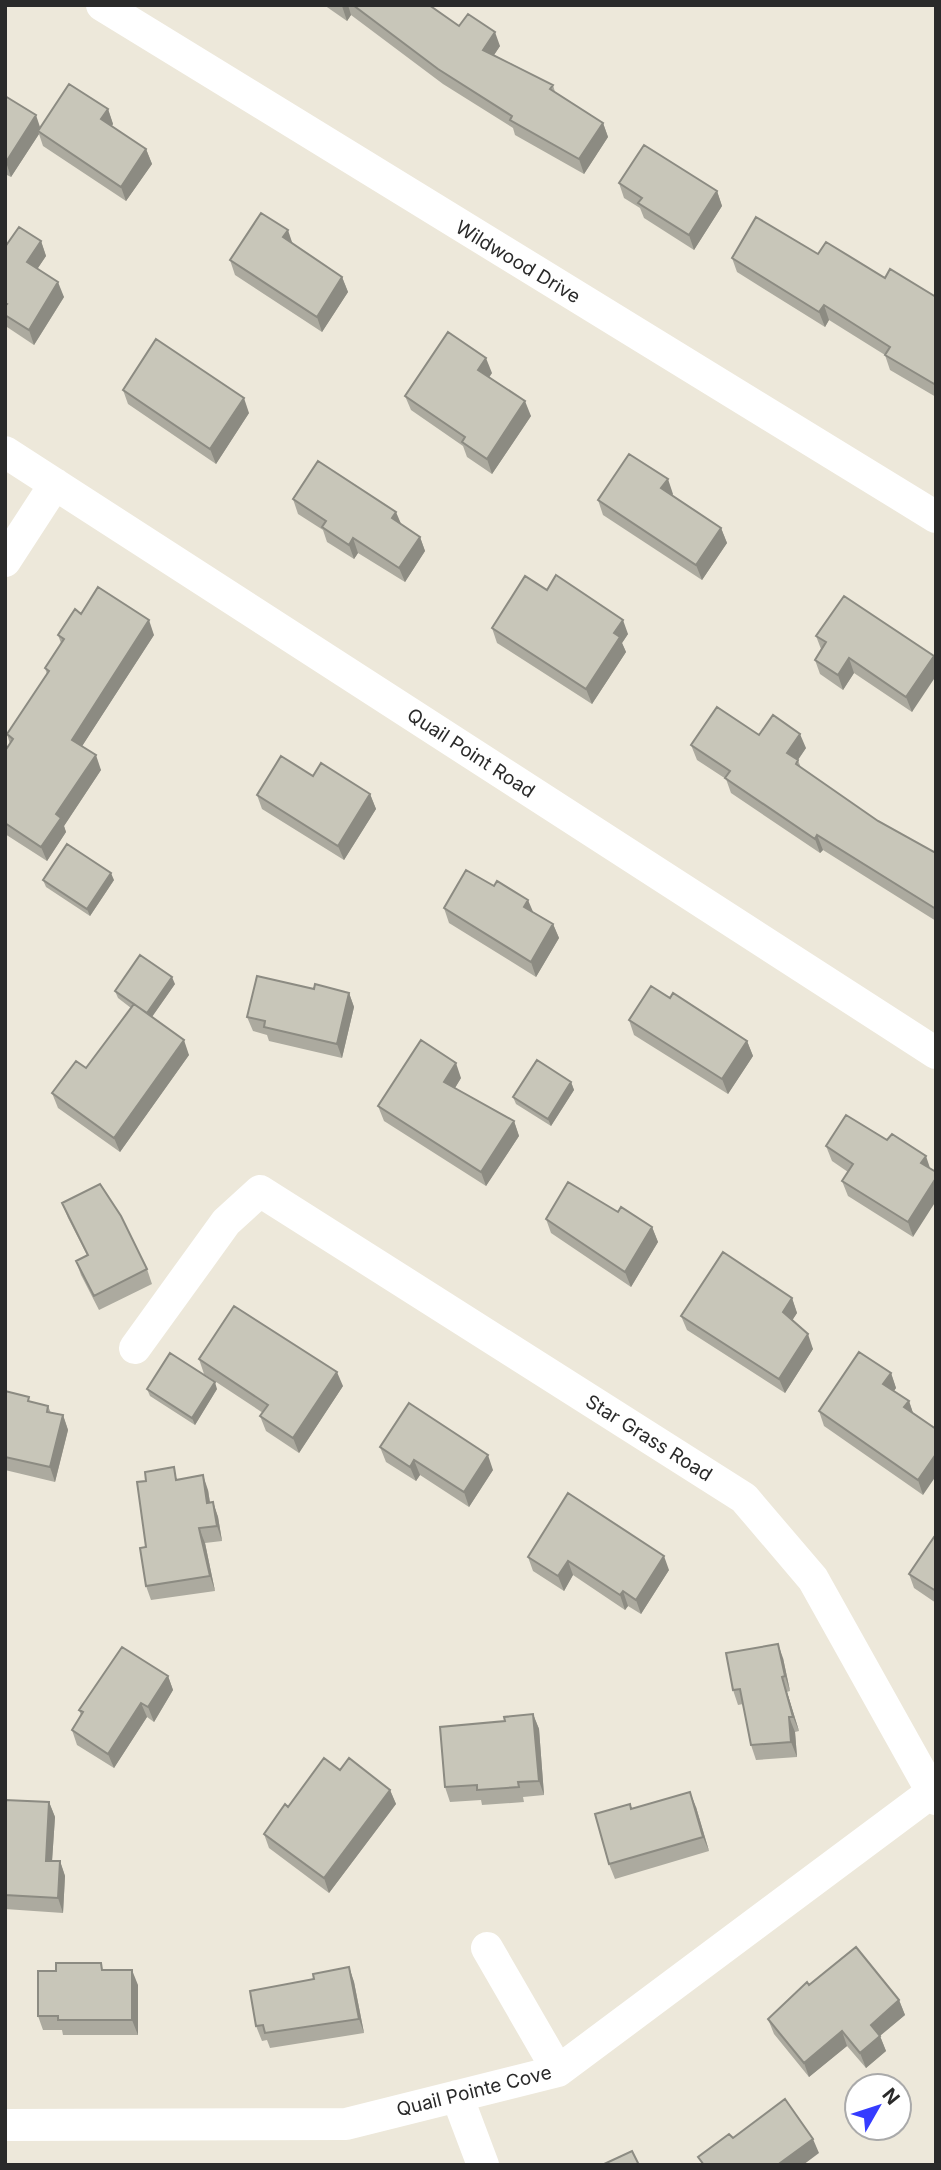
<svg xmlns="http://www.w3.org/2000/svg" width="941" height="2170" viewBox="0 0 941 2170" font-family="Inter,sans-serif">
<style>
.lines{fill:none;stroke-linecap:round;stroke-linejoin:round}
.minor{stroke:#fff;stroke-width:32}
.wall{fill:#acaa9f}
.shaded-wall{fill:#8c8b82}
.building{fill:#c8c6b9;stroke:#8c8b82;stroke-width:2}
.labels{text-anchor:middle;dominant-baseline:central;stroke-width:5;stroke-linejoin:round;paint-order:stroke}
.street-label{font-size:19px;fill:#2a2a2a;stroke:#fff}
</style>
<rect width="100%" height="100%" fill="#ede8da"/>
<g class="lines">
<!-- minor -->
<path class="minor" d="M 102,5 L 936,517
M 5,452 L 936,1053
M 5,561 L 55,484
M 135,1348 L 226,1222 L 260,1191 L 744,1498 L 813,1579 L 936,1799
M 487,1948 L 558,2071
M 457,2096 L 483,2165
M 5,2125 L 346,2124 L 558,2071 L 936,1789"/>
</g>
<!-- wall -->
<path class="wall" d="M 324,5 L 429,5 L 459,26 L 500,46 L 494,55 L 553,85 L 555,92 L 603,123 L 608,137 L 584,174 L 515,135 L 513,128 L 443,84 L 351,15 L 347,21 Z
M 5,96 L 40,128 L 108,109 L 113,124 L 112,126 L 146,149 L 152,164 L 126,201 L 43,146 L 39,134 L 11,177 L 5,174 Z
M 619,183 L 717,191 L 722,206 L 694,250 L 644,218 L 640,208 L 624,198 Z
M 41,241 L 46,256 L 37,269 L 64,297 L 34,345 L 7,327 L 5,323 L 5,247 Z
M 293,244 L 342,277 L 348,292 L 322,332 L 235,275 L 230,260 Z
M 818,254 L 936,297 L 936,397 L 890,370 L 885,355 L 829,320 L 825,327 L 737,272 L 732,258 Z
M 492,373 L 489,377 L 531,416 L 492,474 L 467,457 L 463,446 L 411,410 L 405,396 Z
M 123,390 L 249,413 L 216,464 L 128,404 Z
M 673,494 L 672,495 L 721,528 L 727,543 L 702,580 L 603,515 L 598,500 Z
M 293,499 L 401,524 L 420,537 L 425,551 L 405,582 L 358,553 L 354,559 L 327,542 L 323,530 L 298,514 Z
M 547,590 L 628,634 L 622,643 L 626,652 L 592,704 L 497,643 L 492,628 Z
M 81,614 L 154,635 L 82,746 L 101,770 L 64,826 L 66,832 L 47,861 L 5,834 L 5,751 L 10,744 L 7,734 L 47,674 L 45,668 L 61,643 L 58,635 Z
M 816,636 L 934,656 L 912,712 L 854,673 L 843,690 L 820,674 L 815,660 L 821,649 Z
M 759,735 L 806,748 L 798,760 L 801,768 L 878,821 L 936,853 L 936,921 L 823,850 L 820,853 L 731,793 L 726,779 L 697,760 L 691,745 Z
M 370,794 L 376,809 L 344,860 L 262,809 L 257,795 Z
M 43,880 L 114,880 L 90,916 L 46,887 Z
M 444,908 L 533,912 L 553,924 L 559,938 L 536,977 L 449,923 Z
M 175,984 L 152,1017 L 189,1055 L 120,1152 L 58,1108 L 52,1093 L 86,1068 L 131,1008 L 118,998 L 115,991 Z
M 314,989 L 349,993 L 354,1007 L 342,1058 L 269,1041 L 267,1035 L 253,1031 L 247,1017 Z
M 629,1020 L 747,1041 L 753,1056 L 728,1094 L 634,1035 Z
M 461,1078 L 455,1088 L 514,1121 L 519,1136 L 486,1186 L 384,1121 L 378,1106 Z
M 571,1082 L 574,1090 L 551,1126 L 516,1104 L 513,1097 Z
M 887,1140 L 913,1237 L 848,1196 L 842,1181 L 848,1172 L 832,1161 L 826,1146 Z
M 62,1203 L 147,1269 L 152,1284 L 99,1310 L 81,1275 L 76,1261 L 87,1255 L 68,1218 Z
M 618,1212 L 652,1227 L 658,1242 L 631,1287 L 551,1233 L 546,1219 Z
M 792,1298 L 797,1313 L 792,1320 L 813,1349 L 785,1393 L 687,1330 L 681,1316 Z
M 199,1359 L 343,1386 L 299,1453 L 266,1431 L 260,1416 L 263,1413 L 204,1374 Z
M 891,1373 L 896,1388 L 894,1391 L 909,1401 L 913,1413 L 923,1495 L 824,1426 L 819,1411 Z
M 147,1389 L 217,1389 L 195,1425 L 150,1396 Z
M 5,1391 L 31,1402 L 48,1406 L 51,1413 L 63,1415 L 68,1430 L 55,1482 L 5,1470 Z
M 380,1447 L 493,1470 L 469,1507 L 420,1475 L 416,1481 L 386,1462 Z
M 179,1479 L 208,1490 L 210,1502 L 213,1502 L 218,1517 L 222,1541 L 205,1543 L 215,1591 L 151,1600 L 146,1586 L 146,1547 Z
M 936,1538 L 936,1603 L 914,1588 L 909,1574 Z
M 528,1557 L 669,1570 L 641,1614 L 628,1606 L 625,1610 L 573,1575 L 564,1591 L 533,1571 Z
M 783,1658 L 790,1691 L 787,1692 L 799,1731 L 795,1732 L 797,1757 L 756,1760 L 751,1745 L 743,1704 L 738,1705 L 733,1690 Z
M 168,1676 L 173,1690 L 154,1722 L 147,1717 L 114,1768 L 77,1745 L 72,1730 L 81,1715 L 79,1710 Z
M 533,1714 L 539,1729 L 544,1795 L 523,1797 L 524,1802 L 482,1805 L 481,1800 L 450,1802 L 445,1787 L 505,1721 Z
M 340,1770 L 390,1790 L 396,1804 L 329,1893 L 269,1848 L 264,1834 L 288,1807 Z
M 5,1800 L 49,1802 L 55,1817 L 52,1861 L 60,1861 L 65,1876 L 63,1913 L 5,1909 Z
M 696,1807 L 709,1851 L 615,1879 L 609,1864 L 632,1809 Z
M 349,1967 L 354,1982 L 364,2033 L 270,2048 L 267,2040 L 262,2041 L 256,2026 L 314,1979 Z
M 104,1970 L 138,1985 L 138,2035 L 63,2035 L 62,2030 L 43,2030 L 38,2016 Z
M 899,2000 L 905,2015 L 880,2036 L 886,2051 L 866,2068 L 847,2046 L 809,2077 L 774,2034 L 768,2019 Z"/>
<!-- shaded-wall -->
<path class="shaded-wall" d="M 342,5 L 348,5 L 351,15 L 347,21 L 342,6 Z
M 495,32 L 500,46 L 488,64 L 483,50 Z
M 108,109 L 113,124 L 106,134 L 101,119 Z
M 36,115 L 41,130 L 38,131 L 39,134 L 11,177 L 6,162 Z
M 603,123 L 608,137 L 584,174 L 579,159 Z
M 146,149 L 152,164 L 126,201 L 121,187 Z
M 717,191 L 722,206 L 694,250 L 689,235 Z
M 288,230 L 293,245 L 283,237 Z
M 41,241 L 46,256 L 32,277 L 27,262 Z
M 342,277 L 348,292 L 322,332 L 317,317 Z
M 58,282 L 64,297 L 34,345 L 29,330 Z
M 824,305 L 829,320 L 825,327 L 819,312 Z
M 486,358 L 492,373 L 484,385 L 478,370 Z
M 244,398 L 249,413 L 216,464 L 210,449 Z
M 525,401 L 531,416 L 492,474 L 487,459 Z
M 668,479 L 673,494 L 667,503 L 661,488 Z
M 396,512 L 402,526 L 392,518 Z
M 721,528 L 727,543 L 702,580 L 696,565 Z
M 420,537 L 425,551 L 405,582 L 399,568 Z
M 353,538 L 358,553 L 354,559 L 349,545 Z
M 149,620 L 154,635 L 77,754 L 72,740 Z
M 623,620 L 628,634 L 622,643 L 626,652 L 592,704 L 586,689 L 614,633 Z
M 934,656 L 936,662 L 936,676 L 912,712 L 906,697 Z
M 849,658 L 854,673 L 843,690 L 838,675 Z
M 800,734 L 806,748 L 793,767 L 787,753 Z
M 96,755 L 101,770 L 64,826 L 66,832 L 47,861 L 41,847 L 56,814 Z
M 370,794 L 376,809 L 344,860 L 338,846 Z
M 817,835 L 823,850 L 820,853 L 815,839 Z
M 111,873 L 114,880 L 90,916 L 87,909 Z
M 528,900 L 534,914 L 524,907 Z
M 553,924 L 559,938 L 536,977 L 531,962 Z
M 172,977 L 175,984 L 149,1021 L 146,1014 Z
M 349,993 L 354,1007 L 342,1058 L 337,1044 Z
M 184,1040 L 189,1055 L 120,1152 L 114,1138 Z
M 747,1041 L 753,1056 L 728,1094 L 722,1079 Z
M 456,1063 L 461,1078 L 450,1096 L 444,1082 Z
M 571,1082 L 574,1090 L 551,1126 L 548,1119 Z
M 514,1121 L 519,1136 L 486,1186 L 481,1172 Z
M 926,1156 L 931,1171 L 921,1163 Z
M 936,1178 L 936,1201 L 913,1237 L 908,1222 Z
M 652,1227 L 658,1242 L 631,1287 L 625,1272 Z
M 792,1298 L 797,1313 L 788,1327 L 783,1312 Z
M 808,1334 L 813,1349 L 785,1393 L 779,1379 Z
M 337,1372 L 343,1386 L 299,1453 L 293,1438 Z
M 891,1373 L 896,1388 L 888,1399 L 883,1384 Z
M 215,1382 L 217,1389 L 195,1425 L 192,1418 Z
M 909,1401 L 914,1416 L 904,1407 Z
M 63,1415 L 68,1430 L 55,1482 L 50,1467 Z
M 936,1454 L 936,1476 L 923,1495 L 918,1480 Z
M 488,1455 L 493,1470 L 469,1507 L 464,1492 Z
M 414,1460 L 420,1475 L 416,1481 L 410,1467 Z
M 203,1475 L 208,1490 L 212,1517 L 207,1503 Z
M 213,1502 L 218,1517 L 222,1541 L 217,1526 Z
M 199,1528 L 205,1543 L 215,1591 L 210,1576 Z
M 664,1556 L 669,1570 L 641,1614 L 636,1600 Z
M 568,1561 L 573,1575 L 564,1591 L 558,1576 Z
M 623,1591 L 628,1606 L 625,1610 L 620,1595 Z
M 778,1644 L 783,1658 L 790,1691 L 785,1676 Z
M 168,1676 L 173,1690 L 154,1722 L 148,1707 Z
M 782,1677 L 787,1692 L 799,1731 L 793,1717 Z
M 141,1703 L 147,1717 L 114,1768 L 108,1754 Z
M 533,1714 L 539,1729 L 544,1795 L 539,1781 Z
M 789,1717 L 795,1732 L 797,1757 L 791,1742 Z
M 390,1790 L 396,1804 L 329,1893 L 324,1878 Z
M 690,1792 L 696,1807 L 709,1851 L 703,1837 Z
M 49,1802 L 55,1817 L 51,1876 L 46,1861 Z
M 60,1861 L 65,1876 L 63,1913 L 58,1898 Z
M 349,1967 L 354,1982 L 364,2033 L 359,2019 Z
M 132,1970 L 138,1985 L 138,2035 L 132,2020 Z
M 899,2000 L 905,2015 L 876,2039 L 871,2025 Z
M 842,2031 L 847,2046 L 809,2077 L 804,2063 Z
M 880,2036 L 886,2051 L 866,2068 L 860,2053 Z
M 813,2139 L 819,2153 L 803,2165 L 781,2165 L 780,2163 Z"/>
<!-- building -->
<path class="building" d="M 353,5 L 429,5 L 459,26 L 468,14 L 495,32 L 483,50 L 553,85 L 550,89 L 603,123 L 579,159 L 510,120 L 512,116 L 438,69 Z
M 69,84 L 108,109 L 101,119 L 146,149 L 121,187 L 38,131 Z
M 5,96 L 36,115 L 6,162 L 5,162 Z
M 644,145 L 717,191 L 689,235 L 638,203 L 642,198 L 619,183 Z
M 261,213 L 288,230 L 283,237 L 342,277 L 317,317 L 230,260 Z
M 756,217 L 818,254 L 826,242 L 885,278 L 890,269 L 936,297 L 936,385 L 885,355 L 890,347 L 824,305 L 819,312 L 732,258 Z
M 19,227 L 41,241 L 27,262 L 58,282 L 29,330 L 5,315 L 5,306 L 7,304 L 5,303 L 5,247 Z
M 448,332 L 486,358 L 478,370 L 525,401 L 487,459 L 462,442 L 465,437 L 405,396 Z
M 156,339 L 244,398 L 210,449 L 123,390 Z
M 629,454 L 668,479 L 661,488 L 721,528 L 696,565 L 598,500 Z
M 318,461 L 396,512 L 392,518 L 420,537 L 399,568 L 353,538 L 349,545 L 322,527 L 326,521 L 293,499 Z
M 556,575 L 623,620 L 614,633 L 620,637 L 586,689 L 492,628 L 525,576 L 547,590 Z
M 98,587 L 149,620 L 72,740 L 96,755 L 56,814 L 61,818 L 41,847 L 5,823 L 5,751 L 13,739 L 7,734 L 49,671 L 45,668 L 64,639 L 58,635 L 75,609 L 81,614 Z
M 844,596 L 934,656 L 906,697 L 849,658 L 838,675 L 815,660 L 826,642 L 816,636 Z
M 717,707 L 759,735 L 773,715 L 800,734 L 787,753 L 798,760 L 796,764 L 878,821 L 936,853 L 936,909 L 817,835 L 815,839 L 725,778 L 730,771 L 691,745 Z
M 281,756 L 313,776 L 321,763 L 370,794 L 338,846 L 257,795 Z
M 67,844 L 111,873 L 87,909 L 43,880 Z
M 466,870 L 494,886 L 497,881 L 528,900 L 524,907 L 553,924 L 531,962 L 444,908 Z
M 140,955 L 172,977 L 147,1013 L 115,991 Z
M 257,976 L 314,989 L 315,984 L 349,993 L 337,1044 L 264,1027 L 265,1021 L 247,1017 Z
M 651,986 L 670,998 L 673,993 L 747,1041 L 722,1079 L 629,1020 Z
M 134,1004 L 184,1040 L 114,1138 L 52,1093 L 76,1061 L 86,1068 Z
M 421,1040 L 456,1063 L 444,1082 L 514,1121 L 481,1172 L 378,1106 Z
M 537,1060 L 571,1082 L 548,1119 L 513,1097 Z
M 846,1115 L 887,1140 L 892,1134 L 926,1156 L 921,1163 L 936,1172 L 936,1178 L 908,1222 L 842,1181 L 853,1164 L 826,1146 Z
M 568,1182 L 618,1212 L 621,1207 L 652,1227 L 625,1272 L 546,1219 Z
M 100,1184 L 121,1216 L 147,1269 L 94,1296 L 76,1261 L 88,1255 L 62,1203 Z
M 723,1252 L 792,1298 L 783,1312 L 808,1334 L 779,1379 L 681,1316 Z
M 234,1306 L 337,1372 L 293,1438 L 260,1416 L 268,1405 L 199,1359 Z
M 859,1352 L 891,1373 L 883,1384 L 909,1401 L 904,1407 L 936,1429 L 936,1454 L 918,1480 L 819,1411 Z
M 170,1353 L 215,1382 L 192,1418 L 147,1389 Z
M 5,1391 L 29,1397 L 28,1401 L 48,1406 L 47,1412 L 63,1415 L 50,1467 L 5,1457 Z
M 409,1403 L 488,1455 L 464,1492 L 414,1460 L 410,1467 L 380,1447 Z
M 174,1467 L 176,1480 L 203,1475 L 207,1503 L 213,1502 L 217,1526 L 199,1528 L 210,1576 L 146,1586 L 140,1548 L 146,1547 L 137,1482 L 146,1481 L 145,1472 Z
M 568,1493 L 664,1556 L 636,1600 L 623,1591 L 620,1595 L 568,1561 L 558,1576 L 528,1557 Z
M 934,1537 L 936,1538 L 936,1591 L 909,1574 Z
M 778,1644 L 785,1676 L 782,1677 L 793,1717 L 789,1717 L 791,1742 L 751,1745 L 740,1689 L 733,1690 L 726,1653 Z
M 122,1647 L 168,1676 L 148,1707 L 141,1703 L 108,1754 L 72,1730 L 83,1712 L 79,1710 Z
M 533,1714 L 539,1781 L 518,1782 L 519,1787 L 477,1790 L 477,1785 L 445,1787 L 440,1727 L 505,1721 L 504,1717 Z
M 324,1758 L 340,1770 L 349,1758 L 390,1790 L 324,1878 L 264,1834 L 285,1804 L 288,1807 Z
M 690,1792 L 703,1837 L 609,1864 L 595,1814 L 630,1804 L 631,1809 Z
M 5,1800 L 49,1802 L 46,1861 L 60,1861 L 58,1898 L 5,1895 Z
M 856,1947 L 899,2000 L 871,2025 L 880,2036 L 860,2053 L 842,2031 L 804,2063 L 768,2019 L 807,1982 L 809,1985 Z
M 56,1963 L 101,1963 L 102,1970 L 132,1970 L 132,2020 L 58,2020 L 58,2016 L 38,2016 L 38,1971 L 56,1971 Z
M 349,1967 L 359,2019 L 265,2033 L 263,2025 L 256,2026 L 250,1991 L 314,1979 L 313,1974 Z
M 785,2099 L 813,2139 L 780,2163 L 782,2165 L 704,2165 L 698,2157 L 729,2134 L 733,2138 Z
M 632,2151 L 639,2165 L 602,2165 Z"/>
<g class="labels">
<!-- street labels -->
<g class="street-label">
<text transform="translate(518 262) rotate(31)">Wildwood Drive</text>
<text transform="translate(471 753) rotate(33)">Quail Point Road</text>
<text transform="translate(649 1438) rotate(32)">Star Grass Road</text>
<text transform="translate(474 2091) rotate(-14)">Quail Pointe Cove</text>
</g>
</g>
<!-- border -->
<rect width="941" height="2170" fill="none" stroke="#2a2a2a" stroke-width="14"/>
<!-- north arrow -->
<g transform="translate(878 2107) rotate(51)"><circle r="33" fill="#ffffff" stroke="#aaaaaa" stroke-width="2"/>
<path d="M0-5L12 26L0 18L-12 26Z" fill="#353cff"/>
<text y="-10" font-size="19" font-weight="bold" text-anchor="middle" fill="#2a2a2a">N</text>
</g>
</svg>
